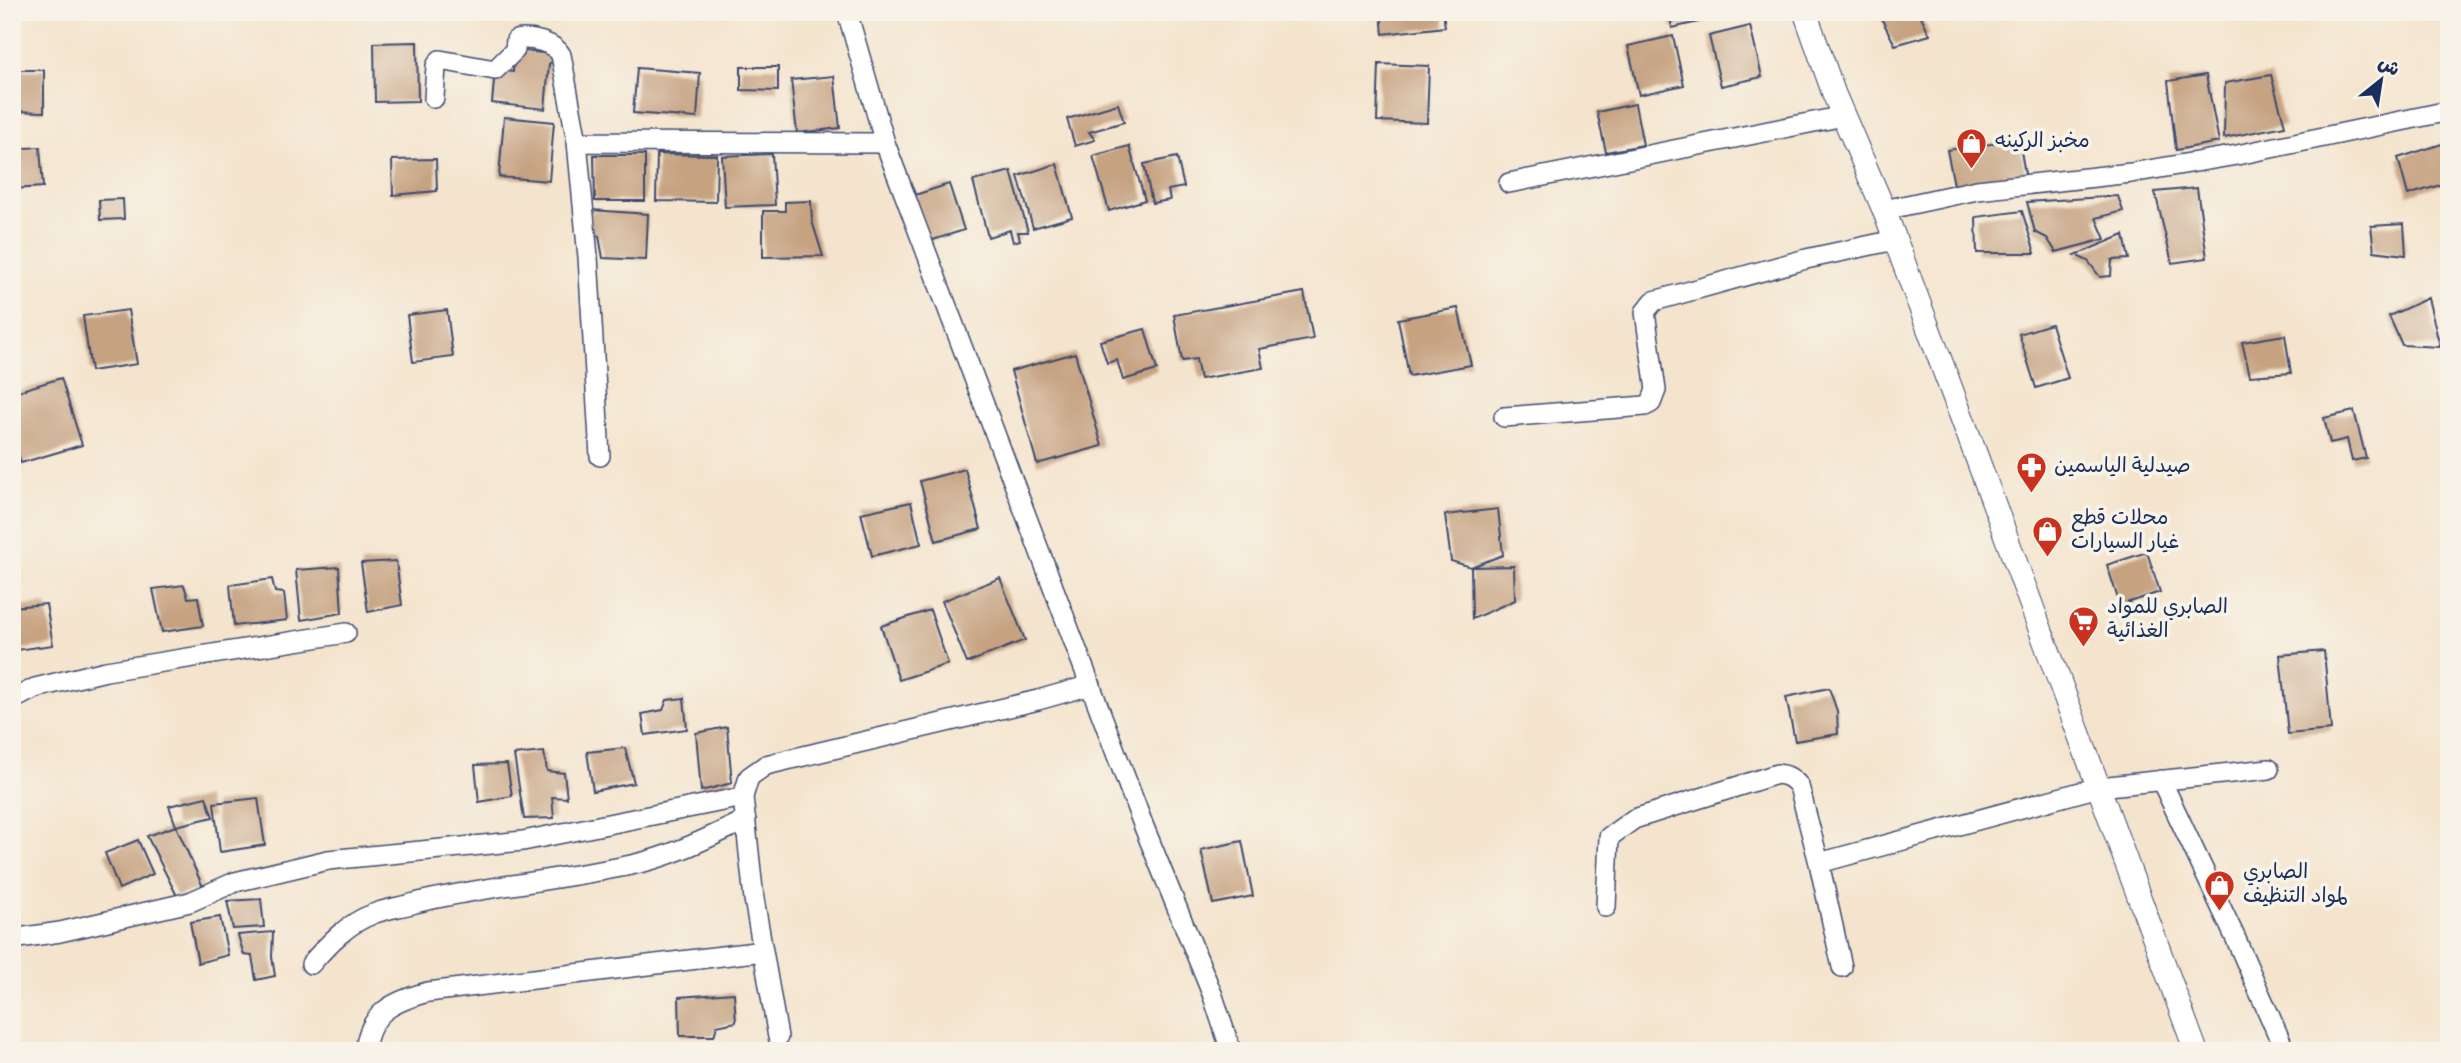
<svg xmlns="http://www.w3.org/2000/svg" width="2461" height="1063" viewBox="0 0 2461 1063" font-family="'Gochi Hand','Playpen Sans Arabic',sans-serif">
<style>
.building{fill:#c6a281}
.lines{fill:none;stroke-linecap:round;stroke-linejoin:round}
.minor-casing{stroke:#3c4a6f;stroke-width:22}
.major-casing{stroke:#3c4a6f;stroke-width:25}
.minor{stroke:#fff;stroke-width:19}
.major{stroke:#fff;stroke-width:23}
.labels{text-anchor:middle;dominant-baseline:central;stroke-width:7;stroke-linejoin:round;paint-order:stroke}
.poi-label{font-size:21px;fill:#1b2f5e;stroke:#f7f3e8;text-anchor:start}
</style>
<rect width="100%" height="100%" fill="#f7f3e8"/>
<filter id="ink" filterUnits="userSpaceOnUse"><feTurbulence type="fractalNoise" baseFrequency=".0143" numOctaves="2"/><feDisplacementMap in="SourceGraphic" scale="14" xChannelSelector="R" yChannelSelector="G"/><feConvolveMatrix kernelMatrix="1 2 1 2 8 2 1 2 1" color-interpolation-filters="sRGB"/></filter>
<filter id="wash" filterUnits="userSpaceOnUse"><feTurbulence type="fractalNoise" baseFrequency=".00686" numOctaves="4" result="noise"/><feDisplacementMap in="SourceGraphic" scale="28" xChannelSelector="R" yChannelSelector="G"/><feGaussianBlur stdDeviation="1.57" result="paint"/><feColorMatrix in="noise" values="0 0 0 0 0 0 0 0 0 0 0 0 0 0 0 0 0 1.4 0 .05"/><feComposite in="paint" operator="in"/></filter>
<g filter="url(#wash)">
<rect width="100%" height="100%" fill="#f4e4cd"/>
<g id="blocks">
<!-- building -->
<path class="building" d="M 1381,12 L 1443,12 L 1445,27 L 1383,34 Z
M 1669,12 L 1728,12 L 1729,15 L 1672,28 Z
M 1878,12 L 1919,12 L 1930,35 L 1895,45 Z
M 1750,26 L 1762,77 L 1721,86 L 1709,36 Z
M 1673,36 L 1684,85 L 1639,95 L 1628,46 Z
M 417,42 L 418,101 L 375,102 L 374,43 Z
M 515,50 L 561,55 L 549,64 L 545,109 L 492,103 L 495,70 L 513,72 Z
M 1379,64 L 1429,66 L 1427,123 L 1377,121 Z
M 741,67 L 778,67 L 778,91 L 741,90 Z
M 637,68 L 700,73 L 697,118 L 633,113 Z
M 12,70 L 44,70 L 44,112 L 12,111 Z
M 2206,75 L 2219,142 L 2176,150 L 2168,81 Z
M 2271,75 L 2285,126 L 2224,138 L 2225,83 Z
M 834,76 L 840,128 L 797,133 L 791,80 Z
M 1118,104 L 1124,122 L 1089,132 L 1095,140 L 1075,146 L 1067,119 Z
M 1635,104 L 1643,145 L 1606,152 L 1597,112 Z
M 504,117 L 554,122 L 549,181 L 499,177 Z
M 2019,140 L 2027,185 L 1956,195 L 1947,150 Z
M 2445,143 L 2447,183 L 2408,195 L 2398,158 Z
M 1129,146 L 1145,200 L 1109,211 L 1093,156 Z
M 40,147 L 43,187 L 12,189 L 12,149 Z
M 657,154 L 717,155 L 716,202 L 656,201 Z
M 772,154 L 775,205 L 725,207 L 722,156 Z
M 594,155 L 645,155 L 645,201 L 595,201 Z
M 1177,157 L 1184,187 L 1168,190 L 1170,200 L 1152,203 L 1144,164 Z
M 436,159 L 437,191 L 393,195 L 392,160 Z
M 1057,164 L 1072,217 L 1033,228 L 1018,176 Z
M 1011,171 L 1028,232 L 1018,232 L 1020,240 L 1013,242 L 1010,230 L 988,237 L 973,181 Z
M 949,184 L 964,230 L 930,241 L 915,195 Z
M 2197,188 L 2207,258 L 2172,263 L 2155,192 Z
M 2118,196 L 2123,211 L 2096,218 L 2105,239 L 2056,252 L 2047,238 L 2035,232 L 2027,202 Z
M 123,199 L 124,219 L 100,220 L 99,200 Z
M 811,201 L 812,221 L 823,256 L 763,257 L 763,211 L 785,211 L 785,202 Z
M 591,210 L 648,214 L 646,260 L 603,258 L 599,236 L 589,235 Z
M 2022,211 L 2035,253 L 1977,253 L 1976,217 Z
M 2404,224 L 2406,255 L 2374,251 L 2371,226 Z
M 2124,235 L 2129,259 L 2112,260 L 2111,276 L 2100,277 L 2088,261 L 2075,255 Z
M 1304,292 L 1313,339 L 1259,349 L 1263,368 L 1200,379 L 1196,359 L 1182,361 L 1174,315 Z
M 2428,298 L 2440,347 L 2402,345 L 2389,316 Z
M 1458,308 L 1471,365 L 1409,376 L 1398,319 Z
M 128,310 L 137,364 L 91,371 L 83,316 Z
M 447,310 L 453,357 L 413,362 L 407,315 Z
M 2051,324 L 2068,378 L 2036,388 L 2019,334 Z
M 1145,329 L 1157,370 L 1123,380 L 1117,360 L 1107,363 L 1100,341 Z
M 2285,335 L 2291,373 L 2250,376 L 2242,342 Z
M 1075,353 L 1102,446 L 1037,464 L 1011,371 Z
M 61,378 L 82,445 L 21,463 L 12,433 L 12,393 Z
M 2354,411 L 2366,458 L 2352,461 L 2347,439 L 2330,443 L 2324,418 Z
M 965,469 L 981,529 L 936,541 L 920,481 Z
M 911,502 L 921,544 L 872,556 L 861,513 Z
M 1498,509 L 1503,555 L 1471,567 L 1514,566 L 1515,600 L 1472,619 L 1471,567 L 1451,561 L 1445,515 Z
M 2147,552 L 2160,592 L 2120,605 L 2107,565 Z
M 396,561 L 402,605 L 368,612 L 361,563 Z
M 339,567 L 342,613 L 301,620 L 296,570 Z
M 1000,578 L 1025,640 L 967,663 L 942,601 Z
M 272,579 L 275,592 L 284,593 L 287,620 L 234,626 L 230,585 Z
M 184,585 L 188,598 L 198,597 L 203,626 L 162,632 L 153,589 Z
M 46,604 L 53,645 L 16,650 L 12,607 Z
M 930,610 L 948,664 L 899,680 L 881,626 Z
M 2324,651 L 2331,730 L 2288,734 L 2280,655 Z
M 1829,688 L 1837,711 L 1838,734 L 1795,741 L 1786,697 Z
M 684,698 L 687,729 L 645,735 L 642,714 L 663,710 L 667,700 Z
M 727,727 L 732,783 L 701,791 L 696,733 Z
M 625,748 L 634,783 L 593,791 L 587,752 Z
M 544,752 L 547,771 L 564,773 L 567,798 L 552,797 L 554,818 L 524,819 L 514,755 Z
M 507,764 L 512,796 L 479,802 L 475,765 Z
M 206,797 L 213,817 L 176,826 L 169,806 Z
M 258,798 L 265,845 L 220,852 L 214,803 Z
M 176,826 L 203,887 L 177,896 L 147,836 Z
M 138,840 L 153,874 L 119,889 L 105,853 Z
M 1242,841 L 1253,896 L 1213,904 L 1201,850 Z
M 261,899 L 264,927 L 233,929 L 227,901 Z
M 220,917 L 228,955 L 198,963 L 190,922 Z
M 273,932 L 272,957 L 275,976 L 256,980 L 252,956 L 244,955 L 238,935 Z
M 734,993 L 736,1022 L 717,1026 L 714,1036 L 680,1036 L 679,997 Z"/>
</g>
</g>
<g filter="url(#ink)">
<use href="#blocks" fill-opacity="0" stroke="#3c4a6f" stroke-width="2"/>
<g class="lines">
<defs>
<path id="minor" d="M 847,12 L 885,143 L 1144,827 L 1213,996 L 1231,1051
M 434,98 L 436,66 L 440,60 L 495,70 L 515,50 L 516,40 C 530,37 554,42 561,55 L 577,142 L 588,257 L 600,456
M 577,142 L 885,143
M 1509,183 L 1844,116
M 1884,210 L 1977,190 L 2131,173 L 2237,155 L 2449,111
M 1504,417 L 1645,406 L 1651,403 L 1656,390 L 1645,312 L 1654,301 L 1806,259 L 1895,240
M 12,700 L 35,688 L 106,671 L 346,633
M 2161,780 L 2235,937 L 2285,1051
M 1819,863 L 2099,787 L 2269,769
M 1606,907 L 1609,837 L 1634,819 L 1777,774 C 1788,775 1792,778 1799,786 L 1819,863 L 1842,967
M 12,939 L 60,932 L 190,902 L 235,882 L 328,860 L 523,841 L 743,797
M 311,964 C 328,944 348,923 373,914 C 386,909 401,907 415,903 C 486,886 559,880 631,865 C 671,857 710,837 746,820
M 778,1037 L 754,899 L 743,797 L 749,777 L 766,765 L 1038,700 L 1091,685
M 365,1051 C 369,1012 394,1001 428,992 L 763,951"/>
<path id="major" d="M 1805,12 L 1834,94 L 1884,210 L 1977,458 L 2196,1051"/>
</defs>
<!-- minor casing -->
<use href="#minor" class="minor-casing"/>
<!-- major casing -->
<use href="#major" class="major-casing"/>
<!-- minor -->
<use href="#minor" class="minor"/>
<!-- major -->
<use href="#major" class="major"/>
</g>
</g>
<!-- icons -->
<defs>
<symbol id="shop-pin" viewBox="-11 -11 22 30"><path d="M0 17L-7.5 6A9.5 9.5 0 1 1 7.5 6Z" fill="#c8321e" stroke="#f7f3e8"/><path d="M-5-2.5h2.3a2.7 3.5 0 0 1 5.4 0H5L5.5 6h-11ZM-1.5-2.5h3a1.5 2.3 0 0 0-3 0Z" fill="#fff"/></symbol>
<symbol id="pharmacy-pin" viewBox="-11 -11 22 30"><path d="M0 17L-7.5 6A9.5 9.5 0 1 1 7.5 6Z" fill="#c8321e" stroke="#f7f3e8"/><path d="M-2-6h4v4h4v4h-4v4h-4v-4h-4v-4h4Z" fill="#fff"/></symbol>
<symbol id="supermarket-pin" viewBox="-11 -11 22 30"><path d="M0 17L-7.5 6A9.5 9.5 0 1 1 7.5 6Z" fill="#c8321e" stroke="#f7f3e8"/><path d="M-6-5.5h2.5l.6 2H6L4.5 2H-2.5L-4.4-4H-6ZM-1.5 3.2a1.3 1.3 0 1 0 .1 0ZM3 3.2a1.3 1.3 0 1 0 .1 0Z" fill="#fff"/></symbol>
</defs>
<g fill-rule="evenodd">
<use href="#shop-pin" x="1954" y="126" width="35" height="47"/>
<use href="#pharmacy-pin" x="2014" y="450" width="35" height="47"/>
<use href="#shop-pin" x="2030" y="514" width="35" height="47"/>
<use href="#supermarket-pin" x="2066" y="604" width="35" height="47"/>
<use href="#shop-pin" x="2202" y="868" width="35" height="47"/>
</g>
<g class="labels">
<!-- poi labels -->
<g class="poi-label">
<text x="1995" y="143">مخبز الركينه</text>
<text x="2054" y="468">صيدلية الياسمين</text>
<text x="2071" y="520">محلات قطع<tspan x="2071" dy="24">غيار السيارات</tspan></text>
<text x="2107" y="609">الصابري للمواد<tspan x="2107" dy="24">الغذائية</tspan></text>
<text x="2243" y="874">الصابري<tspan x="2243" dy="24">لمواد التنظيف</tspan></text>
</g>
</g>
<!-- margin -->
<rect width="2461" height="1063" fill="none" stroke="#f7f3e8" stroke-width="42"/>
<!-- north arrow -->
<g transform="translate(2381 80) rotate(30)" stroke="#f7f3e8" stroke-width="5" paint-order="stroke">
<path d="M0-5L12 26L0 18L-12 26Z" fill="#1b2f5e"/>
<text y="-10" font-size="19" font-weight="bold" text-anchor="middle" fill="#1b2f5e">ش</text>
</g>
</svg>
